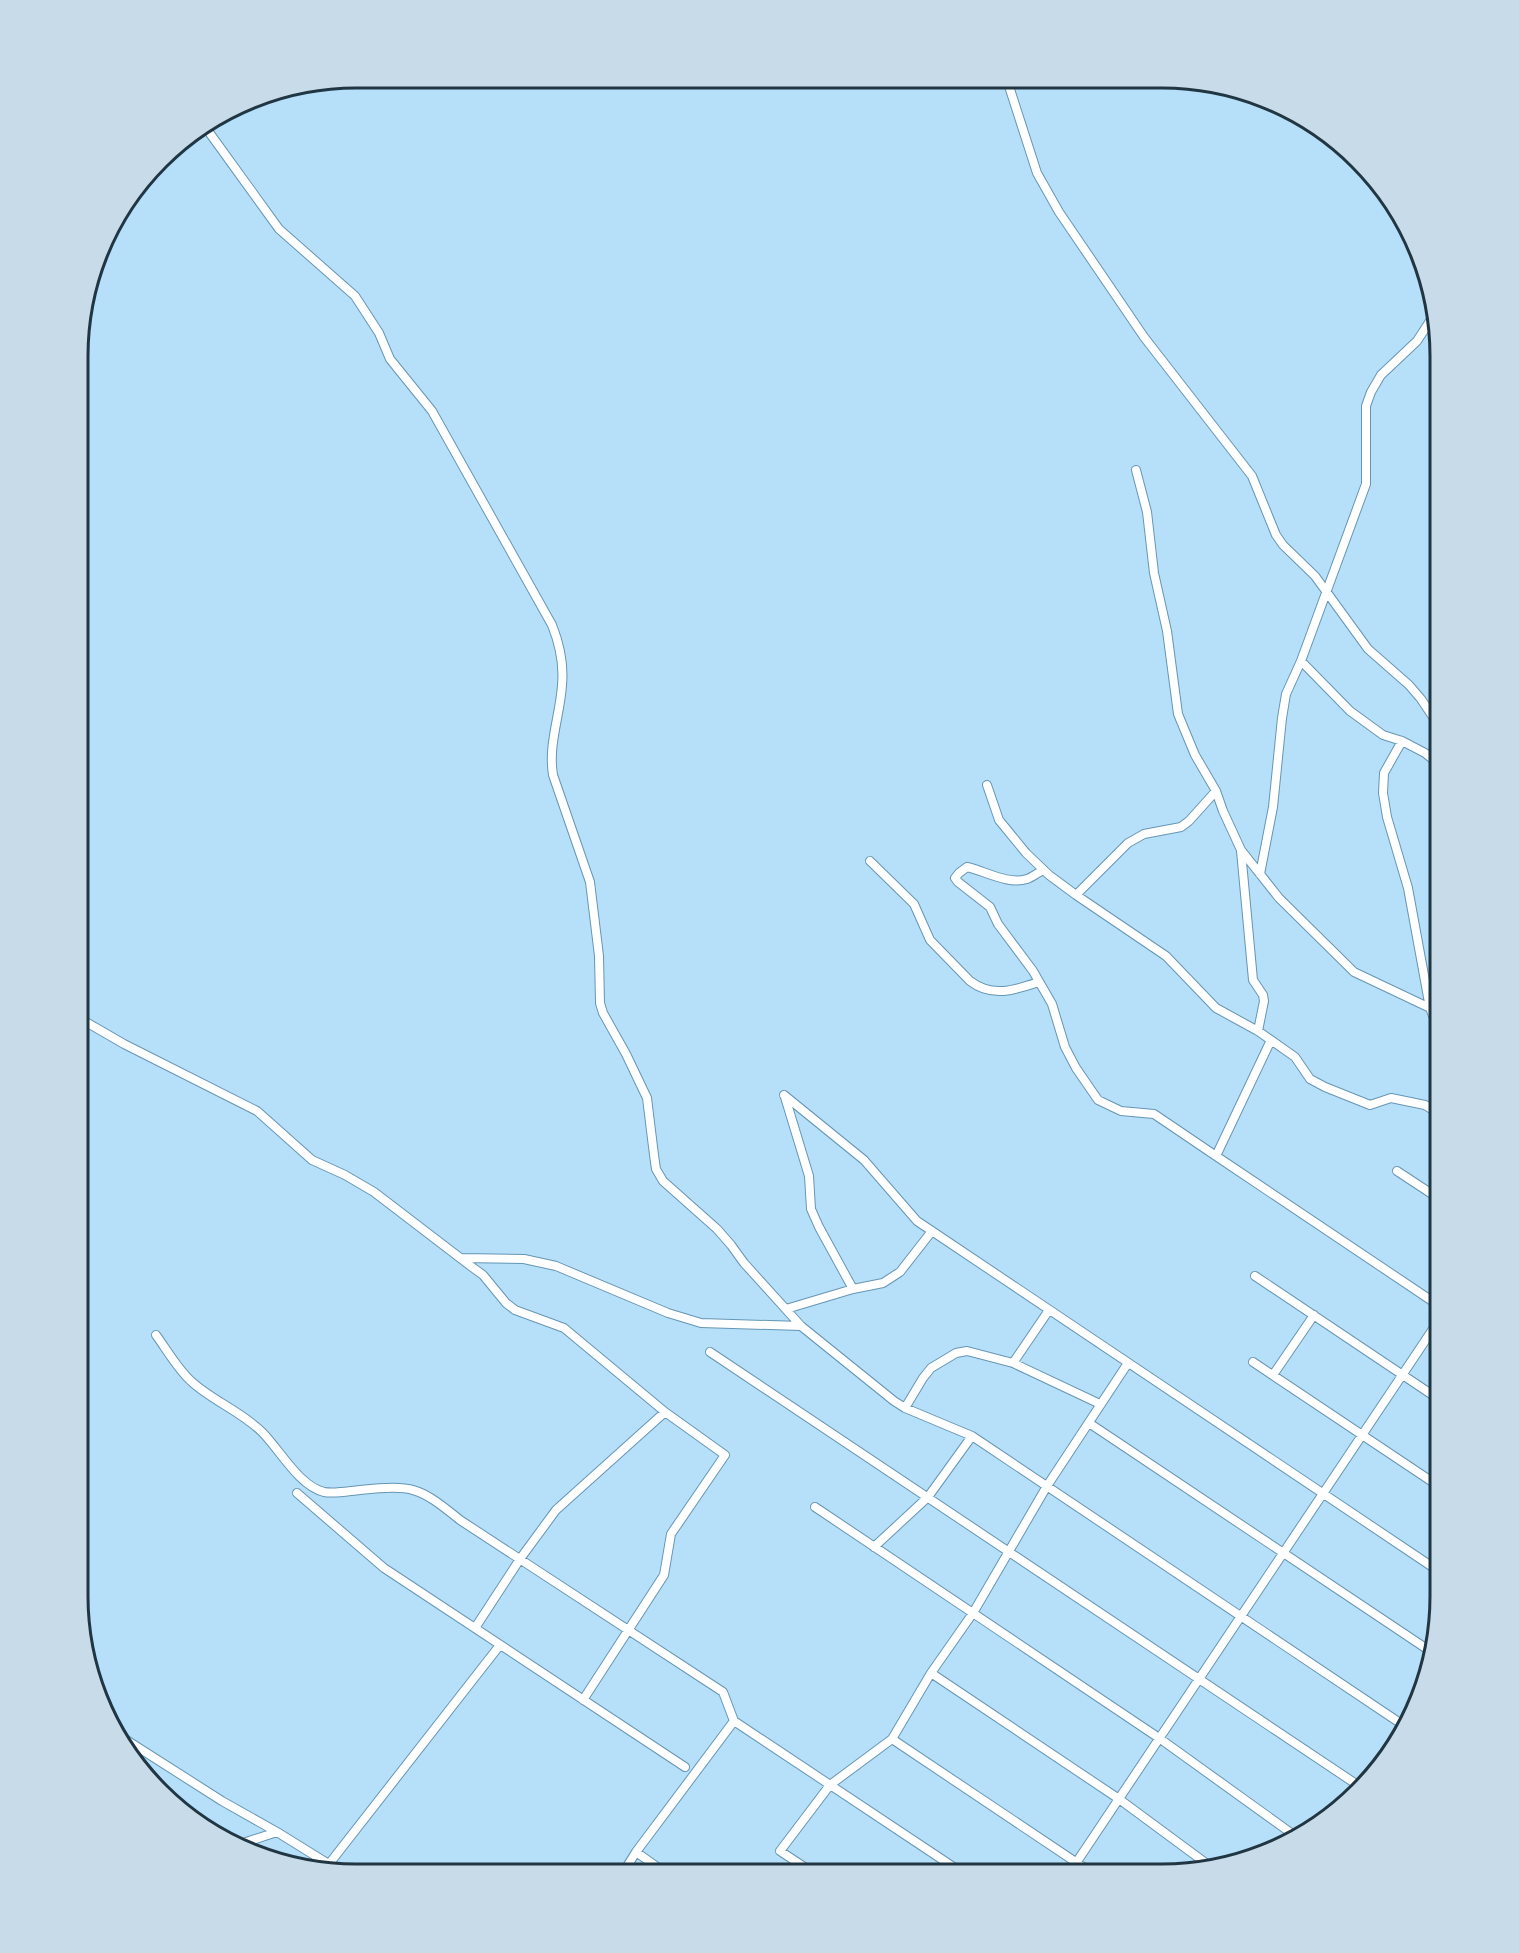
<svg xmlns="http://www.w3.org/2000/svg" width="1519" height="1953" viewBox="0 0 1519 1953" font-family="'Public Sans',sans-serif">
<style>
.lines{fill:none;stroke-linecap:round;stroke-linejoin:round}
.street-casing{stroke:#6596b5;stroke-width:10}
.street{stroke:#fff;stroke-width:8}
.rim{fill:none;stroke:#213643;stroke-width:3}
</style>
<rect width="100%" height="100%" fill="#b6dffa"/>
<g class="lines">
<defs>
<path id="street" d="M 1007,80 L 1037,173 L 1059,212 L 1144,337 L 1252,476 L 1276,535 L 1283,545 L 1315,576 L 1368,649 L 1409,685 L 1421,699 L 1441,729
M 206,128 L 279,229 L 355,296 L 379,333 L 390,359 L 432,411 L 552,625 C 560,645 564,664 562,685 C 560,716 548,744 553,775 L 590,882 L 599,956 L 600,1003 L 603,1013 L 626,1054 L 647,1098 L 654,1155 L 656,1169 L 663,1181 L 717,1229 L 731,1245 L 744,1263 L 801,1326 L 894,1401 L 905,1408 L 972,1436 L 1406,1727
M 1136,470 L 1147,512 L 1154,573 L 1167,631 L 1178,714 L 1195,755 L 1216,791 L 1223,811 L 1241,850 L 1279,898 L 1354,972 L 1430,1008 L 1441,1036
M 1301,661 L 1350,711 L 1383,735 L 1402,741 L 1425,753 L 1441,766
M 1402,741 L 1384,773 L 1383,793 L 1387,817 L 1408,888 L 1430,1008
M 987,785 L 999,820 L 1026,853 L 1049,875 L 1076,895 L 1166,956 L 1216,1008 L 1258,1031 L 1295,1057 L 1310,1079 L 1325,1087 L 1370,1105 L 1391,1098 L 1425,1105 L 1441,1115
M 1241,851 L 1253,980 L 1263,995 L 1264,1001 L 1258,1031
M 870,861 L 914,904 L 930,940 L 970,981 C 992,998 1015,990 1039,982
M 1044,870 C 1038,872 1033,877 1027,879 C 1008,885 985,871 967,867 L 959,873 L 955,878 L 958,882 L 990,907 L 998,924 L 1033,971 L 1052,1004 L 1065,1047 L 1076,1068 L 1098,1100 L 1121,1111 L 1154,1114 L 1216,1156 L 1271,1040
M 1260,874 L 1273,807 L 1282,718 L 1286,694 L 1301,661 L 1366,484 L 1366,406 L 1371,392 L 1381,375 L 1417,341 L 1432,318
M 1076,895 L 1128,843 L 1144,834 L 1181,827 L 1189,821 L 1216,791
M 79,1018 L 124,1044 L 257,1111 L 312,1160 L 345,1175 L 374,1192 L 472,1267 L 483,1275 L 506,1303 L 515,1310 L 564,1328 L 665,1412 L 725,1455 L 671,1534 L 664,1575 L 583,1700
M 784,1095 L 864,1160 L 917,1221 L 1440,1572
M 785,1097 L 809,1176 L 811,1209 L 819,1227 L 853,1289
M 1216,1156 L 1441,1307
M 1397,1171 L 1441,1200
M 461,1258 L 524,1259 L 556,1266 L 668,1313 L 701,1323 L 801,1326
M 1255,1276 L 1440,1400
M 786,1309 L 853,1289 L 883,1283 L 900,1272 L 932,1231
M 156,1335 C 167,1350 178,1370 192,1382 C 213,1401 242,1412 262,1432 C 280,1450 299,1486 324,1492 C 335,1494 349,1491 360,1490 C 413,1485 418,1486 460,1520 L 723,1692 L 734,1721 L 964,1874
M 710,1352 L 1362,1788
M 1253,1362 L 1440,1487
M 1013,1363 L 1049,1310
M 1273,1375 L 1314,1315
M 905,1408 L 923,1378 L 931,1368 L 956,1353 L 967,1351 L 1013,1363 L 1100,1404
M 1089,1423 L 1433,1653
M 297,1493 L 384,1568 L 685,1767
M 815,1507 L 1159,1738 L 1298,1838
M 874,1547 L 928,1497 L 972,1436
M 475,1628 L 520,1559 L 556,1510 L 665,1412
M 931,1673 L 1119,1799 L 1207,1864
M 117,1734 L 222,1801 L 277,1832 L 343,1873
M 892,1739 L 1095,1875
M 243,1843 L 277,1832
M 636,1852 L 667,1874
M 322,1873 L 500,1645
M 623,1873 L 636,1852 L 734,1721
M 815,1874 L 780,1851 L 830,1785 L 892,1739 L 931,1673 L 973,1613 L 1047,1486 L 1128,1363
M 1068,1875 L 1441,1317"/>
</defs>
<!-- street casing -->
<use href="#street" class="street-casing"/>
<!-- street -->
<use href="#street" class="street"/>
</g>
<!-- crop -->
<path d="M0 0H1519V1953H0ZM356 88H1162A268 268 0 0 1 1430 356V1596A268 268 0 0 1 1162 1864H356A268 268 0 0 1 88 1596V356A268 268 0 0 1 356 88Z" fill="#c7dbe9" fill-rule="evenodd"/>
<path class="rim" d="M356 88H1162A268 268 0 0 1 1430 356V1596A268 268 0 0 1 1162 1864H356A268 268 0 0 1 88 1596V356A268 268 0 0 1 356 88Z"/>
</svg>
